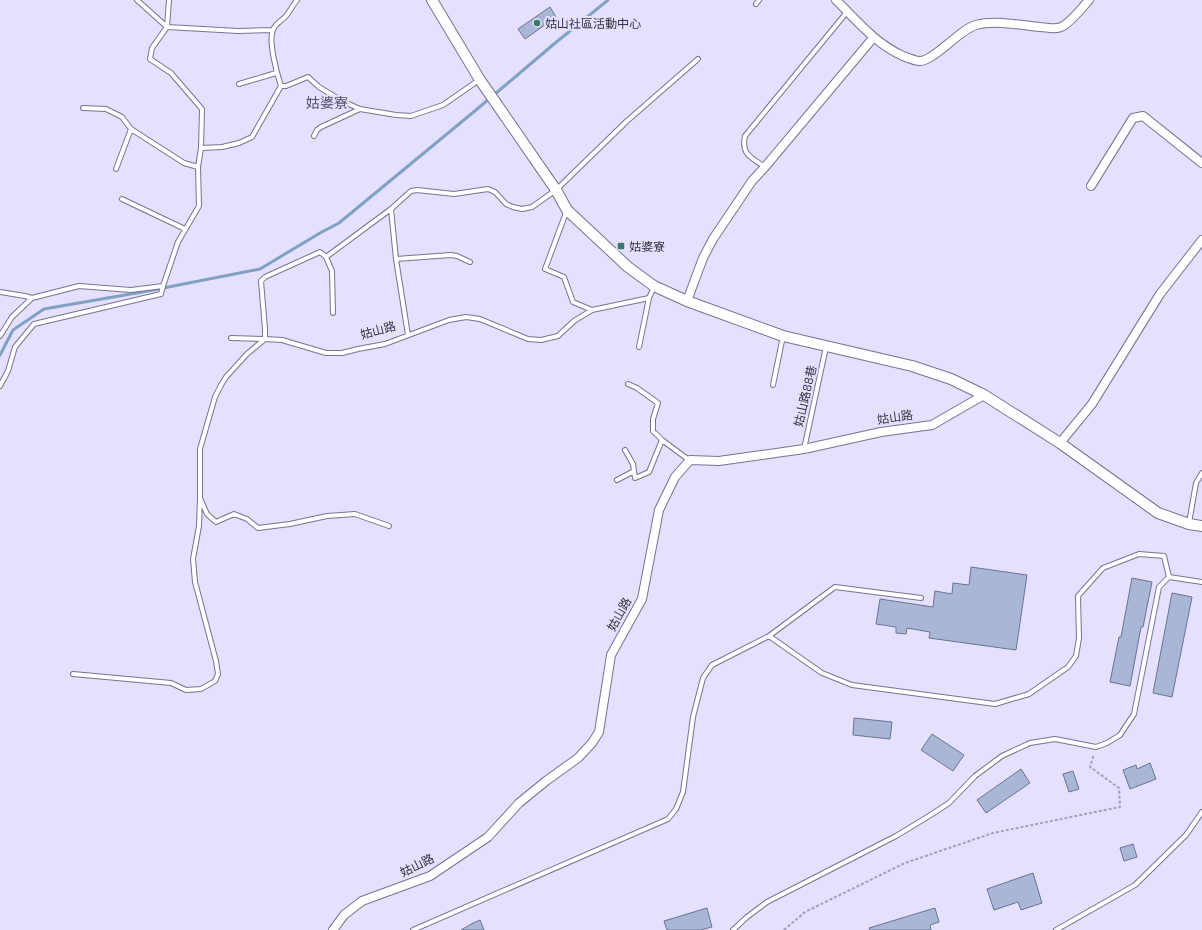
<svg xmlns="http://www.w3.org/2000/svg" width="1202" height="930" viewBox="0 0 1202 930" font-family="'IBM Plex Sans','Noto Sans TC',sans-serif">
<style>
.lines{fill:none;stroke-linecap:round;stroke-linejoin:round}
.stream{stroke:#80a1c2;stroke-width:3}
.building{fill:#a9b6d6;stroke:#697492}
.service-casing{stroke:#777292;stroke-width:6}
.minor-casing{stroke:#777292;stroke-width:10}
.tertiary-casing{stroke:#777292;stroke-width:12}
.path{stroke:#a29fb6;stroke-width:2;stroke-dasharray:3 2;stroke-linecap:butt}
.service{stroke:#fff;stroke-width:4}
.minor{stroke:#fff;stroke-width:8}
.tertiary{stroke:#fff;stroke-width:10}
.poi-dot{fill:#387969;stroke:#e4e0fd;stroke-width:1.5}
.labels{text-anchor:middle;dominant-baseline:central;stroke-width:4;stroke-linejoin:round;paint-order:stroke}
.poi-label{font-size:12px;fill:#353341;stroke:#e4e0fd;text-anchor:start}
.street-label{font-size:12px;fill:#353341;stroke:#e4e0fd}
.quarter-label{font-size:14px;fill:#55506f;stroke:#e4e0fd}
</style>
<rect width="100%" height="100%" fill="#e4e0fd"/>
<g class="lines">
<!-- stream -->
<path class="stream" d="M 0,355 L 13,330 L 44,309 L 148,291 L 260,269 L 320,233 L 339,223 L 476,110 L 554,44 L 608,0"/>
</g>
<!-- building -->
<path class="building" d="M 550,7 L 556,17 L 525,39 L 518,29 Z
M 971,567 L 1027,575 L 1016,650 L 929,638 L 930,632 L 907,628 L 906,634 L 896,633 L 896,627 L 876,624 L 880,599 L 933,607 L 935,591 L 952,594 L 953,583 L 969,585 Z
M 1132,578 L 1152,582 L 1143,627 L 1141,627 L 1130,686 L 1110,682 L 1119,637 L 1121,637 Z
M 1172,593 L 1192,597 L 1172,697 L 1153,693 Z
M 854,718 L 892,722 L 890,739 L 853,735 Z
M 932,734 L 964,755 L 953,771 L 921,750 Z
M 1150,763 L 1156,779 L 1130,789 L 1123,770 L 1136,765 L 1137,769 Z
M 1021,769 L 1030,783 L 986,813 L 977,800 Z
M 1073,771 L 1079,789 L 1069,792 L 1063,774 Z
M 1133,844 L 1137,857 L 1124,861 L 1120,848 Z
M 1033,873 L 1042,903 L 1021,910 L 1018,902 L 994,910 L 987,889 Z
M 707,908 L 712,927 L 700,930 L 667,930 L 664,921 Z
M 935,908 L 939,922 L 930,925 L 931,930 L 870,930 L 869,928 Z
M 480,920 L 484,930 L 461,930 L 473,923 Z"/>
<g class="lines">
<defs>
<path id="service" d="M 137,0 L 167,27 L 169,0
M 756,4 L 759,0
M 239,84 L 276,73
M 281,86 L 286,86 L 308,77 L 319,87 L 342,101 L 360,109 L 396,115 L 411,116 L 443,105 L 479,80
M 83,108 L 106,109 L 122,117 L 131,129 L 184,163 L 198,167 L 201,148 L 222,147 L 239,143 L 252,137 L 281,86 C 277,74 268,41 273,30 C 275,23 282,21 286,16 C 290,11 293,5 297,0
M 314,136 L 317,130 L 321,127 L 360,109
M 201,148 L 202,109 L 171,73 L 150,59 L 152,48 L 167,27 L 238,31 L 273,30
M 765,167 C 751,157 741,155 745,136 L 847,12
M 116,169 L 131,129
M 122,199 L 185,229
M 391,209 L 396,259 L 408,335
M 567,210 L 545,269 L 564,277 L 573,302 L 592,310
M 396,259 L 451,255 L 457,256 L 470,262
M 0,292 L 25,296 L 32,298 L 12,317 L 0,336
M 32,298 L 79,286 L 131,290 L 163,286 L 178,242 L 199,206 L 198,167
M 333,313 L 332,271 L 326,257 L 391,209 L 411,191 L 417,190 L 454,194 L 488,189 L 495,192 L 506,204 L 513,207 L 522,209 L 532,207 L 556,190 L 627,121 L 698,59
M 231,338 L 265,339 L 265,329 L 261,281 L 265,277 L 320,252 L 326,257
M 639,347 L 649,298
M 628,384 L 637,388 L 658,403 L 653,419 L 653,431 L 662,440 L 689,460
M 773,385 L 783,336
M 0,386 L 8,371 L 15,347 L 34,324 L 161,294 L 163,286
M 804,449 L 826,347
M 625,450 L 633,464 L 635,478 L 649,472 L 662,440
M 617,480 L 634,471
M 200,498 L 200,449 L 215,397 L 221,385 L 226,377 L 247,354 L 265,339 L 282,340 L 326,353 L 342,353 L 358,349 L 385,344 L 449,320 L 466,317 L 480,319 L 528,339 L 541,340 L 558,336 L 574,321 L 592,310 L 649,298 L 654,287
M 1189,523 L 1196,483 L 1202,473
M 769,636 L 822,673 L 852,685 L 995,704 L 1029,694 L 1068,667 L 1076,656 L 1079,638 L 1078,596 L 1103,568 L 1139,554 L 1164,556 L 1169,577
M 73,674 L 171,683 L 186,690 L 201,689 L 215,681 L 218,674 L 216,661 L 195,582 L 193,559 L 199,526 L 200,498 L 207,514 L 216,522 L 234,514 L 247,519 L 258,528 L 290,524 L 327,516 L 355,514 L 389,526
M 413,930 L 668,819 L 676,809 L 683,792 L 693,717 L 703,678 L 712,665 L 769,636 L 835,587 L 921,598
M 733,930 L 747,917 L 767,902 L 896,836 L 929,816 L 949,803 L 975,776 L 1002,756 L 1030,743 L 1055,739 L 1096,747 L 1107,743 L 1120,735 L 1134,714 L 1159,587 L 1169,577 L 1202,582
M 1056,930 L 1135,885 L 1186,835 L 1202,812"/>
<path id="minor" d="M 836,0 C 857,21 876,44 903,56 C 908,58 915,61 920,61 C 934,61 960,29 976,25 C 995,20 1020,25 1040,27 C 1046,27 1055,30 1061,27 C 1069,24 1083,7 1089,0
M 1091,186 L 1133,118 L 1143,116 L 1202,163
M 687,301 L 703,258 L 713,239 L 752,181 L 765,167 L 873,38
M 1060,443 L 1092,404 L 1160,294 L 1202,240
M 333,930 L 344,915 L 362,901 L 430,876 L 488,837 L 519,803 L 546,781 L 578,758 L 592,743 L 599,732 L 611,655 L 642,599 L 659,510 L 675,477 L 690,460 L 719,461 L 804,449 L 881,432 L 932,425 L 984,395"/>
<path id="tertiary" d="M 432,0 L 480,80 L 556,190 L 567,210 L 628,267 L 654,286 L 687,301 L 783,336 L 912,366 L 951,379 L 984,395 L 1060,443 L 1158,513 L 1189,524 L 1202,526"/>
</defs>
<!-- service casing -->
<use href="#service" class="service-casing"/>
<!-- minor casing -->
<use href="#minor" class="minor-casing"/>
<!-- tertiary casing -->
<use href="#tertiary" class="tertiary-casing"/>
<!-- path -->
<path class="path" d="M 784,930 L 805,912 L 905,863 L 993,833 L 1120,807 L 1119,788 L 1090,767 L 1094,754"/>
<!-- service -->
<use href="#service" class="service"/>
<!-- minor -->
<use href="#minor" class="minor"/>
<!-- tertiary -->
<use href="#tertiary" class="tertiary"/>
</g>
<!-- markers -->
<g class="poi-dot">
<circle cx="537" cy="23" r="4"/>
<rect x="617" y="242" width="8" height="8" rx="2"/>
</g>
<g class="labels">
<!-- poi labels -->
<g class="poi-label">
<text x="545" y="23">姑山社區活動中心</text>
<text x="629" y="246">姑婆寮</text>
</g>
<!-- street labels -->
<g class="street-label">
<text transform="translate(378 330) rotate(-15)">姑山路</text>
<text transform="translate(805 396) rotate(-77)">姑山路88巷</text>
<text transform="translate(895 417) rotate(-8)">姑山路</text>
<text transform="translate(619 614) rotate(-61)">姑山路</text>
<text transform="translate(417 865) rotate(-26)">姑山路</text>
</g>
<!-- quarter labels -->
<g class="quarter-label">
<text x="327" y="103">姑婆寮</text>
</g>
</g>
</svg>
